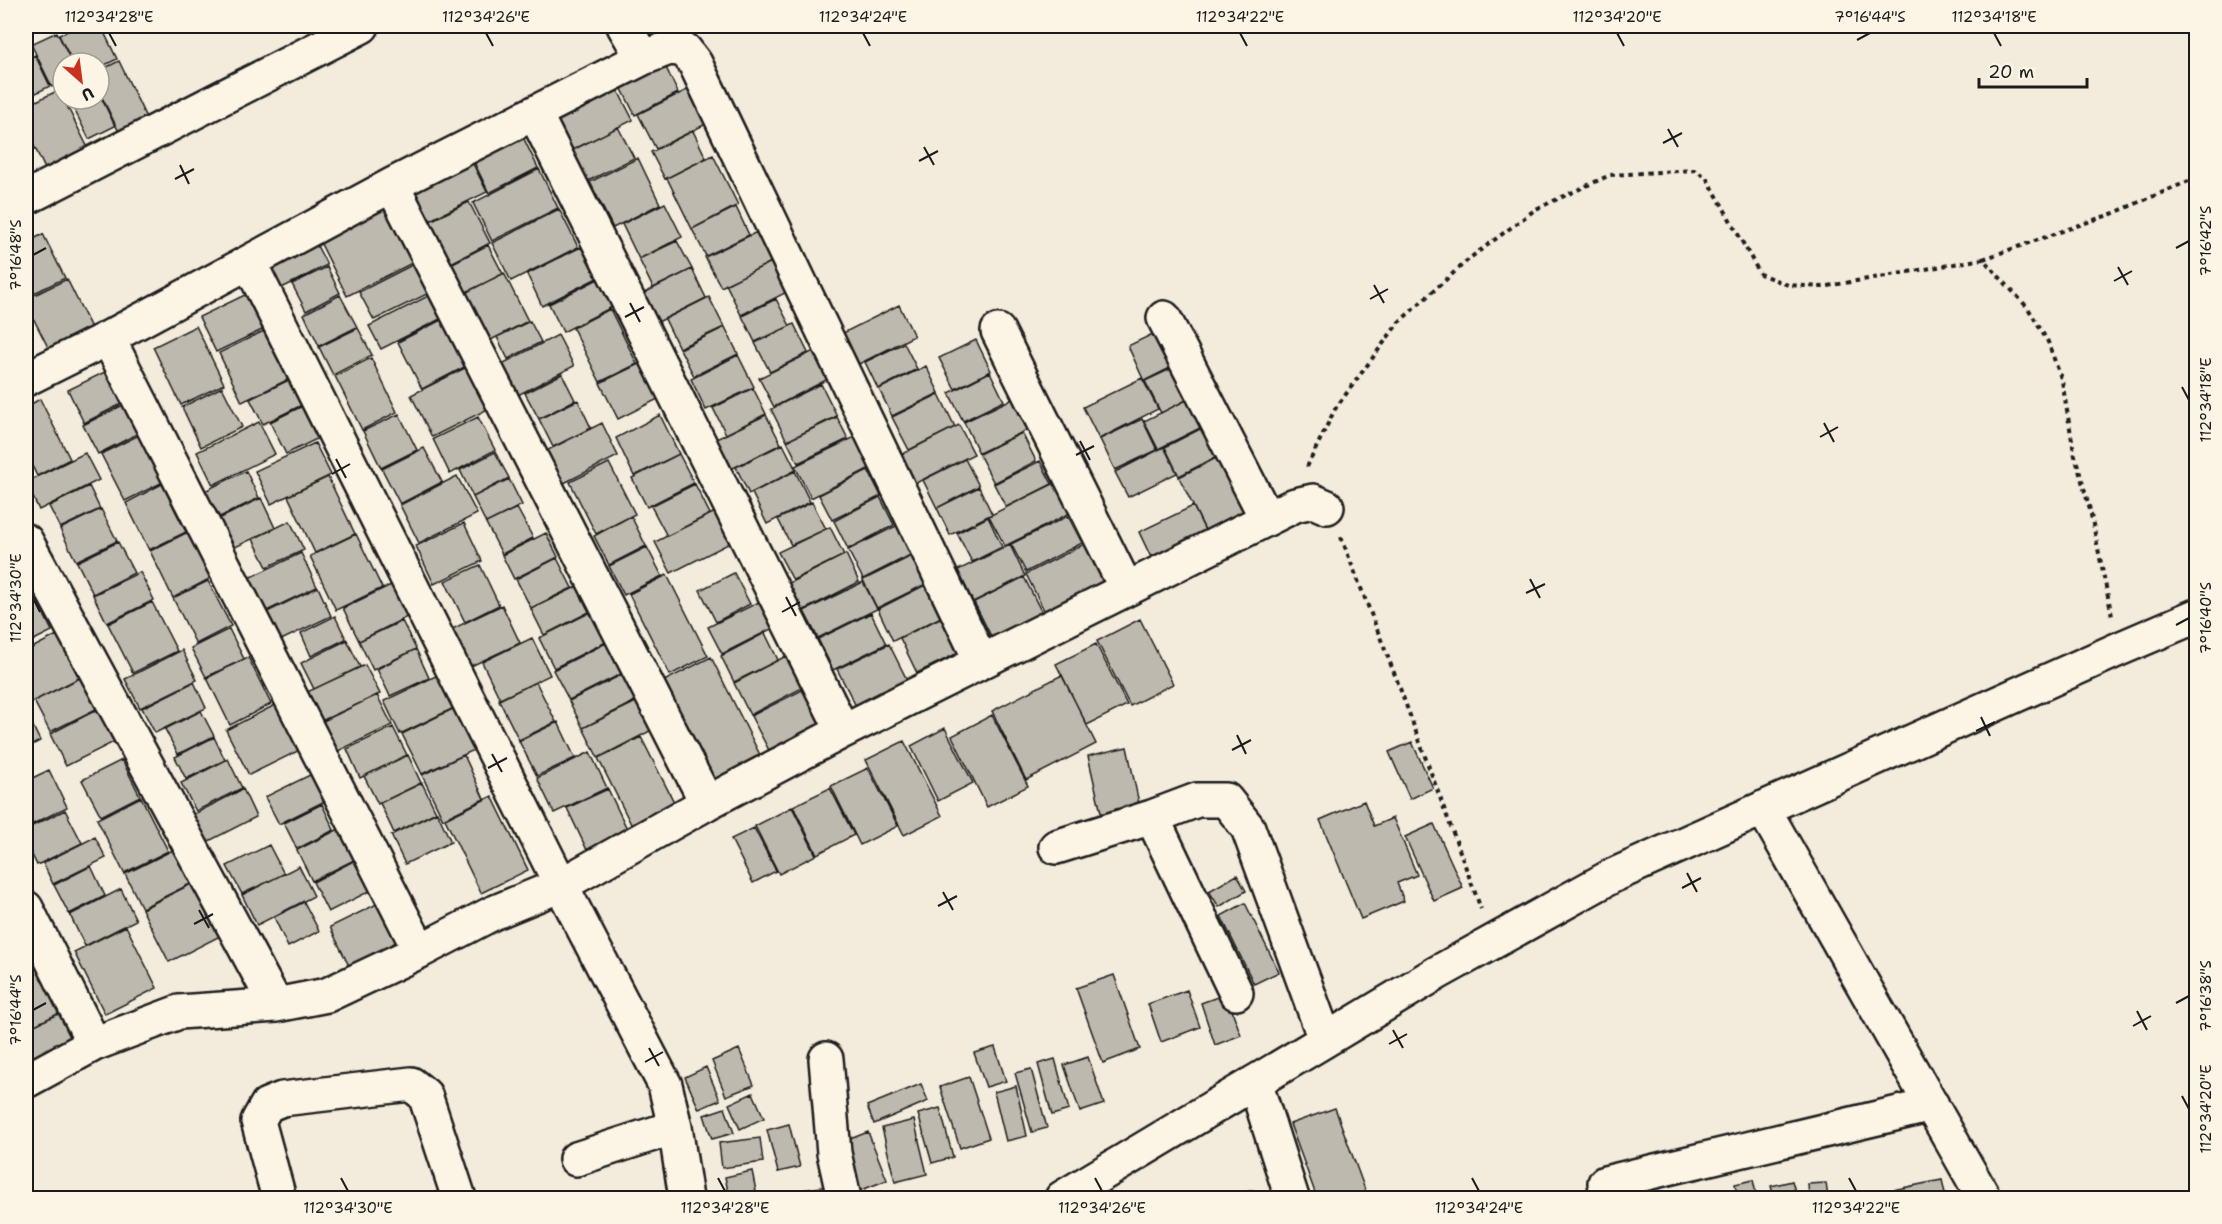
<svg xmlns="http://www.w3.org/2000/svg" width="2222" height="1224" viewBox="0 0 2222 1224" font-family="'Shantell Sans',sans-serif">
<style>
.building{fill:#beb9ae;stroke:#1c1c1c;stroke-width:1.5}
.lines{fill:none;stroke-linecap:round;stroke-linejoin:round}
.minor-casing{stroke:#1c1c1c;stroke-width:38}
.path{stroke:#1c1c1c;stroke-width:4;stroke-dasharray:4.5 4.5;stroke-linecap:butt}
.minor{stroke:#fcf5e5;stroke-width:33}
.ticks{fill:none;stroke:#1c1c1c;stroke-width:2}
.neatline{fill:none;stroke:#1c1c1c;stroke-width:2}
.ticks-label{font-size:15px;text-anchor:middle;fill:#1c1c1c}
</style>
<rect width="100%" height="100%" fill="#f3ecdd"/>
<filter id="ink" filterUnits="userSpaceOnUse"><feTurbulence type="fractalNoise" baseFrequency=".0167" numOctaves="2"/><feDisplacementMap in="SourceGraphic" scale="12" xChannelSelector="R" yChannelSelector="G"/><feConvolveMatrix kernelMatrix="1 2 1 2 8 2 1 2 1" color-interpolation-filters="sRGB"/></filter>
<g filter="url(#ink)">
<!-- building -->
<path class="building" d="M 78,26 L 101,26 L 117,59 L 99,68 L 99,63 L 73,63 L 59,35 Z
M 57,32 L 72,63 L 63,63 L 63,82 L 52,87 L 31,44 Z
M 35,55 L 50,86 L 26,98 L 26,60 Z
M 662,59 L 678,93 L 635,115 L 618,81 Z
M 119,61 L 149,124 L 122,138 L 99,91 L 99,71 Z
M 614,83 L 633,120 L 570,151 L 552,114 Z
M 693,87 L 710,122 L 656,149 L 638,114 Z
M 59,90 L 91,154 L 48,175 L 26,129 L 26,106 Z
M 99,93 L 115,126 L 89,139 L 69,99 L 99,99 Z
M 618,127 L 634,158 L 586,182 L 571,151 Z
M 693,131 L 706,158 L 665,179 L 651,152 Z
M 521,133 L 538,168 L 489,193 L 472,158 Z
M 713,155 L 738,205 L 692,229 L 667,178 Z
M 469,156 L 487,192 L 428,221 L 410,186 Z
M 638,158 L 660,204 L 613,228 L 590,182 Z
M 539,169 L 558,208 L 492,241 L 473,203 Z
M 469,202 L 490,243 L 445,266 L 424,224 Z
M 665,203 L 682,237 L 639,259 L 622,224 Z
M 389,204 L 418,260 L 347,296 L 319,240 Z
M 736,207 L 749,235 L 706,256 L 692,229 Z
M 559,209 L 578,247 L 511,281 L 492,243 Z
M 757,232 L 771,262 L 721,287 L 705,257 Z
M 43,234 L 65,278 L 28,296 L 26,290 L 26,243 Z
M 312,236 L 327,265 L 278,290 L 263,260 Z
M 677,241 L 692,269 L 653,288 L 639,259 Z
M 488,245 L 503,274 L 460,295 L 445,267 Z
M 581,247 L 597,278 L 542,306 L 527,274 Z
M 778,259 L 793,289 L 741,315 L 726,284 Z
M 418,262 L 433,291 L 374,320 L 359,292 Z
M 327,267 L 340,293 L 306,311 L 292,284 Z
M 692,269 L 706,298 L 654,324 L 640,295 Z
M 504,273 L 528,321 L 487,342 L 463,294 Z
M 606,275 L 620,303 L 563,332 L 549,304 Z
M 67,279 L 94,334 L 52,355 L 26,304 L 26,299 Z
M 249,293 L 266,328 L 216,352 L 199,317 Z
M 434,293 L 446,316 L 381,349 L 369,326 Z
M 340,295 L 357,327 L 319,346 L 304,314 Z
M 709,297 L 724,327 L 679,348 L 665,319 Z
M 776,299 L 790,326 L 755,342 L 742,316 Z
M 899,305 L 914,336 L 859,364 L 843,333 Z
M 610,309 L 637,364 L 600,382 L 573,328 Z
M 449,316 L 472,363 L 422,389 L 398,342 Z
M 530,321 L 541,342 L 508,359 L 497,337 Z
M 794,324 L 808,353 L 770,372 L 755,343 Z
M 196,326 L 224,384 L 181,405 L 153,347 Z
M 725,327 L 738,354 L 694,376 L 680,349 Z
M 358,328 L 372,355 L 333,375 L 319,347 Z
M 1165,328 L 1182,362 L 1144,381 L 1128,346 Z
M 268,329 L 291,378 L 242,402 L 219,353 Z
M 558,335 L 574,366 L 516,396 L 500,365 Z
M 976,340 L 991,371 L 955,389 L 939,358 Z
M 904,343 L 917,369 L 878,389 L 865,362 Z
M 820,348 L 834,376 L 774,407 L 759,378 Z
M 738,355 L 754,387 L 706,410 L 691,379 Z
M 371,358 L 397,412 L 362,430 L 335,376 Z
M 647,360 L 664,396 L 618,419 L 600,383 Z
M 119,365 L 135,397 L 84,423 L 68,390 Z
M 469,366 L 490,408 L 432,437 L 411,395 Z
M 926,366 L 939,393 L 892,416 L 879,389 Z
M 1177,366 L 1192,397 L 1161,413 L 1145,381 Z
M 990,372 L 1004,401 L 963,421 L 949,393 Z
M 562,374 L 575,400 L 539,419 L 525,393 Z
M 293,378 L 306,403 L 263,424 L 250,399 Z
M 1142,378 L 1158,409 L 1099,439 L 1083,407 Z
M 821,384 L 837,416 L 787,441 L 771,409 Z
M 222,387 L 242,427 L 201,447 L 182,407 Z
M 753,388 L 766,414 L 726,434 L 713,408 Z
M 939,394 L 955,427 L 909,450 L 892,417 Z
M 1020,395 L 1035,426 L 979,453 L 964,422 Z
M 1193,397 L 1206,425 L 1158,449 L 1144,421 Z
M 40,399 L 70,459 L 37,476 L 26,453 L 26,407 Z
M 133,400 L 147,429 L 98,454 L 83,425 Z
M 315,400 L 331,432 L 286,454 L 270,422 Z
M 578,400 L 591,428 L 553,447 L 539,419 Z
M 399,414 L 417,450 L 381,468 L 363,431 Z
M 660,415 L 679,454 L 634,476 L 616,438 Z
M 766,415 L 781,444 L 729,470 L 714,440 Z
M 478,417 L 495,450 L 450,474 L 433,439 Z
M 837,417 L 848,439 L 798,463 L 787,441 Z
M 1142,419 L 1157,450 L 1115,470 L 1100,439 Z
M 259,422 L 275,454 L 213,485 L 197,452 Z
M 602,423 L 618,456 L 560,485 L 544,452 Z
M 959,425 L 974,454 L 912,485 L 898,456 Z
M 1208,425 L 1222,454 L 1179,476 L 1165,447 Z
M 147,431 L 171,478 L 125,501 L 101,454 Z
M 863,433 L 878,464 L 811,498 L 795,466 Z
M 1022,433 L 1036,461 L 994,483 L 979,454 Z
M 315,443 L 331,475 L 271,504 L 255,471 Z
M 783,444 L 796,470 L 749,494 L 736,467 Z
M 1164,447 L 1177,473 L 1128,497 L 1115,472 Z
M 424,448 L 442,482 L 400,504 L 382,469 Z
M 495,452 L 509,478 L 473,497 L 460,470 Z
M 85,453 L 99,480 L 39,510 L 26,482 Z
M 1226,453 L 1259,521 L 1212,544 L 1179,477 Z
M 679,454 L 694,483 L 647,507 L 632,478 Z
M 965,459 L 979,486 L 937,508 L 923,480 Z
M 1040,461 L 1052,484 L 1006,507 L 994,484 Z
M 609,463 L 635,514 L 596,534 L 570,482 Z
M 868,470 L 881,496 L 832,520 L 819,495 Z
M 246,471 L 259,498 L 205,524 L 192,497 Z
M 795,471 L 810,502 L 767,524 L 752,493 Z
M 457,476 L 477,514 L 419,543 L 400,505 Z
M 328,477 L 355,534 L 315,553 L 288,496 Z
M 509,479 L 522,505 L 486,523 L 473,497 Z
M 1057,482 L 1072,512 L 1005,546 L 989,516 Z
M 162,484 L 186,532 L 149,550 L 126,503 Z
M 695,484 L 710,514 L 667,536 L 651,506 Z
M 89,486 L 100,509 L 60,528 L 49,506 Z
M 979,487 L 992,514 L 950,535 L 937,508 Z
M 880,497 L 894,525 L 848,549 L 834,521 Z
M 261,498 L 275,528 L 227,551 L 213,522 Z
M 812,502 L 826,529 L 791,545 L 778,519 Z
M 1193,506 L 1211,543 L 1157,570 L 1139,532 Z
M 517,508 L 533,538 L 502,554 L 486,523 Z
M 723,508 L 738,539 L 671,573 L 655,542 Z
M 101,509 L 117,541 L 76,561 L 60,529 Z
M 631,516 L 646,546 L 609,565 L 594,536 Z
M 1068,516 L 1082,543 L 1026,572 L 1011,544 Z
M 988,517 L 1002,547 L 972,562 L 957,533 Z
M 290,521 L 304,550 L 267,567 L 253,539 Z
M 906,521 L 920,550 L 863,579 L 848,550 Z
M 464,523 L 482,561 L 434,584 L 416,546 Z
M 830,527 L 844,555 L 793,580 L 778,552 Z
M 188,532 L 211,578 L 173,598 L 150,551 Z
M 546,533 L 558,557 L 514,579 L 502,555 Z
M 356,534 L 382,588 L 336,610 L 310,556 Z
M 1094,539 L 1114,580 L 1046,614 L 1026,574 Z
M 118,542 L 134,573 L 93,594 L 77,562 Z
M 1010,545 L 1025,576 L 973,602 L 958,570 Z
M 647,547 L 662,576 L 624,595 L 609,566 Z
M 920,552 L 934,580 L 877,608 L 863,580 Z
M 301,553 L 317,587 L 254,617 L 238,583 Z
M 846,554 L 859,582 L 800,612 L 787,584 Z
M 557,558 L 572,588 L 531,608 L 516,579 Z
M 480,565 L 499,605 L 465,622 L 445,581 Z
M 140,572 L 154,600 L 107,623 L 93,595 Z
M 734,573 L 750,604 L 716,622 L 700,590 Z
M 667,575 L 708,656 L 670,675 L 629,594 Z
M 1024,577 L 1042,613 L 992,638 L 974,602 Z
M 935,580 L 951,612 L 893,641 L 878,609 Z
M 208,581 L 231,626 L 196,644 L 173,598 Z
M 863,582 L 877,609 L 818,638 L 804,611 Z
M 395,583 L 411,615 L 359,641 L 343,608 Z
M 29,584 L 52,631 L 26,644 L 26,586 Z
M 578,586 L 591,611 L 544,635 L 531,609 Z
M 318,587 L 331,616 L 271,645 L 257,617 Z
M 765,599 L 779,625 L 722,654 L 708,627 Z
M 152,602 L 177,651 L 133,673 L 108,624 Z
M 502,605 L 520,643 L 469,667 L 450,630 Z
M 591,612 L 606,642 L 554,668 L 539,638 Z
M 871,613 L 886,644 L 833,670 L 818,639 Z
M 335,616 L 346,639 L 311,656 L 301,633 Z
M 942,617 L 960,652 L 917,673 L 900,638 Z
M 1140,619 L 1173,684 L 1130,706 L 1097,641 Z
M 402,621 L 416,649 L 373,670 L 359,641 Z
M 229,629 L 244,659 L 206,677 L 191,648 Z
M 765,633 L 778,660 L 734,682 L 721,656 Z
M 57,635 L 79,678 L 26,705 L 26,651 Z
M 532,638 L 550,675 L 500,699 L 482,662 Z
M 347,640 L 360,667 L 314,689 L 301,663 Z
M 606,643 L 621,674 L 569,700 L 553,670 Z
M 889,644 L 911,688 L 860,714 L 837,669 Z
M 1096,644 L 1127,705 L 1087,725 L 1056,664 Z
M 416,649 L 429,678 L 390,696 L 377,669 Z
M 182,650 L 197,680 L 140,708 L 125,679 Z
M 788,655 L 804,687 L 750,715 L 734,683 Z
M 248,657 L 271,704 L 230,725 L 207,678 Z
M 711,657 L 761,757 L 713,782 L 662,682 Z
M 365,665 L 380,694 L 319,722 L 305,693 Z
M 444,672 L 460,705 L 400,734 L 384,701 Z
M 90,673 L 106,704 L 50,732 L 34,701 Z
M 623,674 L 637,700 L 583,728 L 569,701 Z
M 1062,675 L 1096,744 L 1026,780 L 992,711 Z
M 194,682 L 206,708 L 155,733 L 142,708 Z
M 536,682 L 556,722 L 519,740 L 499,700 Z
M 812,685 L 832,726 L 772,756 L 751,716 Z
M 377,695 L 392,725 L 330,755 L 315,725 Z
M 638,701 L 652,730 L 598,758 L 583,728 Z
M 281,702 L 304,748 L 249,775 L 226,730 Z
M 465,703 L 485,745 L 422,774 L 402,734 Z
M 108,704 L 124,737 L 66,766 L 50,734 Z
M 201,711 L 214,736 L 178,754 L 165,729 Z
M 26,712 L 40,741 L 26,748 Z
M 992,715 L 1028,786 L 987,807 L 952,736 Z
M 558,722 L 575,758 L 537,776 L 519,741 Z
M 393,727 L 407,755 L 360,778 L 347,749 Z
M 945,728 L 973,783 L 938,801 L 911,746 Z
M 214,737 L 225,760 L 186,779 L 175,757 Z
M 641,737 L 680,814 L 637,836 L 598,758 Z
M 904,741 L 942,816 L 904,835 L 866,760 Z
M 1412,742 L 1433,788 L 1410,799 L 1389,752 Z
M 1127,747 L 1140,808 L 1102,817 L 1088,756 Z
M 590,752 L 607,788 L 554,813 L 537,778 Z
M 408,755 L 421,783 L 378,804 L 364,776 Z
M 464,755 L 484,799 L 443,819 L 422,775 Z
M 228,759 L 242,788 L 196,811 L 181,783 Z
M 122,760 L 140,796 L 101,816 L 82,780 Z
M 868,768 L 898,826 L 860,845 L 831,786 Z
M 49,770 L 67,807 L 27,827 L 26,824 L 26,781 Z
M 314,773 L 327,800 L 279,824 L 265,797 Z
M 422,783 L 436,812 L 394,833 L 380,803 Z
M 830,788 L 854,835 L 817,854 L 793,806 Z
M 243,789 L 256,817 L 207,842 L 194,814 Z
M 608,789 L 628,831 L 587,850 L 567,808 Z
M 492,796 L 528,870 L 481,893 L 445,819 Z
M 141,797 L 168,851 L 124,873 L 97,819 Z
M 1364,801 L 1374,826 L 1393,818 L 1417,875 L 1397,883 L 1404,901 L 1361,919 L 1320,820 Z
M 322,804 L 334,830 L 297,849 L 284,823 Z
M 792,807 L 816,855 L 779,874 L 755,826 Z
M 65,810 L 82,843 L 37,865 L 26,843 L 26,829 Z
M 437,812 L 451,842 L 405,864 L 391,835 Z
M 353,822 L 368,853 L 312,881 L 297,850 Z
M 1434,824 L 1463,888 L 1434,901 L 1405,837 Z
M 754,828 L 776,871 L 753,883 L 731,839 Z
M 95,837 L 106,858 L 53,884 L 43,863 Z
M 183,845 L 200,879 L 142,908 L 125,874 Z
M 269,845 L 284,874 L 242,894 L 227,866 Z
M 369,853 L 384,884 L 328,912 L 313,882 Z
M 91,866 L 105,896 L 69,914 L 54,885 Z
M 299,866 L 314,896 L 257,925 L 242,895 Z
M 1237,875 L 1246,891 L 1219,907 L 1209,891 Z
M 201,879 L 228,932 L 169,962 L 142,909 Z
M 121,889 L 136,920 L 85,946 L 70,915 Z
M 385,900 L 406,942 L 351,970 L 330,927 Z
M 304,902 L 319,931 L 288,947 L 274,917 Z
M 1245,903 L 1279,972 L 1254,984 L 1221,916 Z
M 126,926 L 157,988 L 105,1014 L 74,952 Z
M 26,939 L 46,961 L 26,970 Z
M 41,964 L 63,1012 L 26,1029 L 26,970 Z
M 1114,975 L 1140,1049 L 1103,1063 L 1076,988 Z
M 1187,990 L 1200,1027 L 1161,1042 L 1148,1004 Z
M 1226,994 L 1241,1035 L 1215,1045 L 1201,1003 Z
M 70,1008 L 86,1043 L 34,1068 L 26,1050 L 26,1029 Z
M 995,1047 L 1006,1081 L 986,1087 L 974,1053 Z
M 739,1049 L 754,1085 L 726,1096 L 712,1061 Z
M 1088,1057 L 1104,1104 L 1080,1112 L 1064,1065 Z
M 1055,1059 L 1069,1110 L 1052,1115 L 1038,1064 Z
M 706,1067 L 720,1100 L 699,1109 L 685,1077 Z
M 1031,1069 L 1047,1128 L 1032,1132 L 1015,1073 Z
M 969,1077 L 989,1138 L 960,1148 L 940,1087 Z
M 921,1084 L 928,1101 L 874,1124 L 867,1106 Z
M 1016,1086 L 1027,1136 L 1006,1141 L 994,1092 Z
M 753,1093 L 764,1118 L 740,1129 L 729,1104 Z
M 725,1108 L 734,1133 L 712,1139 L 704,1115 Z
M 940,1108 L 953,1157 L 932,1163 L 918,1114 Z
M 1335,1108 L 1368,1198 L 1317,1198 L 1290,1124 Z
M 914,1120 L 927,1174 L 895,1182 L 882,1128 Z
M 789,1124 L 800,1167 L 778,1172 L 767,1130 Z
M 868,1132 L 887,1180 L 859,1191 L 840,1143 Z
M 760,1138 L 763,1162 L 722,1168 L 719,1143 Z
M 752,1171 L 756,1191 L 729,1196 L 725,1177 Z
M 1753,1180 L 1757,1198 L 1738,1198 L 1735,1184 Z
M 1942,1180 L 1946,1198 L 1853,1198 Z
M 1792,1181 L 1797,1198 L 1774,1198 L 1771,1186 Z
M 1826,1183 L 1828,1198 L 1809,1198 L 1808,1184 Z
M 826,1186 L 828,1198 L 797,1198 L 795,1191 Z
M 1726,1189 L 1728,1198 L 1694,1198 L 1693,1196 Z
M 1253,1190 L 1256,1198 L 1225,1198 Z"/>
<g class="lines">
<defs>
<path id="minor" d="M 643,58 L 669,48 L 685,50 L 695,63 L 981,661
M 535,114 L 843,731
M 392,185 L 707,803
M 26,198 L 362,26
M 249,262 L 561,885 L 665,1085 L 675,1127 L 686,1198
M 1164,318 L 1267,519
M 998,331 L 1126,588
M 108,338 L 420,951
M 26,379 L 108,338 L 392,185 L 643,58 L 624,26
M 26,541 L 276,1005
M 1763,808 L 1984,1198
M 1152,817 L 1236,993
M 1056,847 L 1152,817 L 1197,800 L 1226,800 L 1248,828 L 1325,1039
M 26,908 L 94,1044
M 826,1059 L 834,1153 L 844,1198
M 26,1081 L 94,1044 L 179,1012 L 276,1005 L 327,995 L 420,951 L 493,913 L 561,885 L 707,803 L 843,731 L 1295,505 L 1313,501 L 1327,507
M 1255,1082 L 1292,1198
M 576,1159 L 675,1127
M 1605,1183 L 1932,1105
M 279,1198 L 258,1121 L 267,1105 L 282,1099 L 411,1084 L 425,1095 L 459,1198
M 1062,1198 L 1437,973 L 1612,876 L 2119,649 L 2196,616"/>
</defs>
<!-- minor casing -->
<use href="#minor" class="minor-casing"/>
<!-- path -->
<path class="path" d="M 1983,259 L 2114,213 L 2196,178
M 1307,467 L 1335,409 L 1399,322 L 1470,258 L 1536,209 L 1610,175 L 1694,170 L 1706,177 L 1712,187 L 1760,274 L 1788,285 L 1822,287 L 1983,259 L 2028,308 L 2048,342 L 2062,381 L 2074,452 L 2090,510 L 2112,616
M 1341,537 L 1398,683 L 1481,909"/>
<!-- minor -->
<use href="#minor" class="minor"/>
</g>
</g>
<!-- ticks -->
<path class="ticks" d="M 109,33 L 116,46M 486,33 L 493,46M 863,33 L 870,46M 1240,33 L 1247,46M 1617,33 L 1624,46M 1994,33 L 2001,46M 1857,40 L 1870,33M 1668,129 L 1678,147M 1663,143 L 1682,133M 924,147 L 934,165M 919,161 L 938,151M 180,165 L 189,184M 175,179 L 194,169M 2176,248 L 2189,241M 33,255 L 46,248M 2118,267 L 2128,285M 2114,281 L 2132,271M 1374,285 L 1384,303M 1370,299 L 1388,289M 630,303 L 640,322M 625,317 L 644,307M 2182,387 L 2189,400M 1824,423 L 1834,442M 1820,437 L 1838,427M 1080,441 L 1090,460M 1076,455 L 1094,446M 336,459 L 346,478M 332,474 L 350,464M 1530,579 L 1540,598M 1526,593 L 1545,584M 786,597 L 796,616M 33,598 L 40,612M 782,612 L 800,602M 2176,625 L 2189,618M 1981,717 L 1990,736M 1976,731 L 1995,722M 1237,735 L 1246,754M 1232,750 L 1251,740M 492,754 L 502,772M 488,768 L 507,758M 1687,873 L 1697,892M 1682,888 L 1701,878M 943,892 L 953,910M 938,906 L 957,896M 199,910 L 209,928M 194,924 L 213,914M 2176,1003 L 2189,996M 33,1010 L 46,1003M 2137,1011 L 2147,1030M 2133,1026 L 2151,1016M 1393,1030 L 1403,1048M 1389,1044 L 1407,1034M 649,1048 L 659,1066M 645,1062 L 663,1052M 2182,1096 L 2189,1109M 341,1178 L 348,1191M 718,1178 L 725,1191M 1095,1178 L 1102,1191M 1472,1178 L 1479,1191M 1849,1178 L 1856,1191"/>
<!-- margin -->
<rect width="2222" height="1224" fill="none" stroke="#fcf5e5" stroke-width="66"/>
<!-- north arrow -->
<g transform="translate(81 81) rotate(152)"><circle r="28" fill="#fcf5e5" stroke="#a29e95" stroke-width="1.5"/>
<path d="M0-4.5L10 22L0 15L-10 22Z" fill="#c8321e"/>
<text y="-9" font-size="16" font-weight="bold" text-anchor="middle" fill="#1c1c1c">U</text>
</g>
<!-- scale -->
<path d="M1979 78v9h108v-9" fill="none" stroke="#1c1c1c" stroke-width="3"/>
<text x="1988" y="78" font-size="18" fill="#1c1c1c" stroke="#fcf5e5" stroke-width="4.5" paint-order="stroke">20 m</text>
<rect x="33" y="33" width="2156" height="1158" class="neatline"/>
<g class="ticks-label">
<text x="109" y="22">112°34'28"E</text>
<text x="486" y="22">112°34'26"E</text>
<text x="863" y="22">112°34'24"E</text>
<text x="1240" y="22">112°34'22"E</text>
<text x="1617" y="22">112°34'20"E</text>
<text x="1870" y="22">7°16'44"S</text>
<text x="1994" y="22">112°34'18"E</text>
<text transform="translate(2206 241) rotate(-90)" y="5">7°16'42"S</text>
<text transform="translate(16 255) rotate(-90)" y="5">7°16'48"S</text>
<text transform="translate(2206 400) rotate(-90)" y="5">112°34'18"E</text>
<text transform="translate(16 598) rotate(-90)" y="5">112°34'30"E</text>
<text transform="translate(2206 618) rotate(-90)" y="5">7°16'40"S</text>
<text transform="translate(2206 996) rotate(-90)" y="5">7°16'38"S</text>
<text transform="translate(16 1010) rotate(-90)" y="5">7°16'44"S</text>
<text transform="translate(2206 1109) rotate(-90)" y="5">112°34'20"E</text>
<text x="348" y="1213">112°34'30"E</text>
<text x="725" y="1213">112°34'28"E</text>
<text x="1102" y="1213">112°34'26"E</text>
<text x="1479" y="1213">112°34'24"E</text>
<text x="1856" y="1213">112°34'22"E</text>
</g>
</svg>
